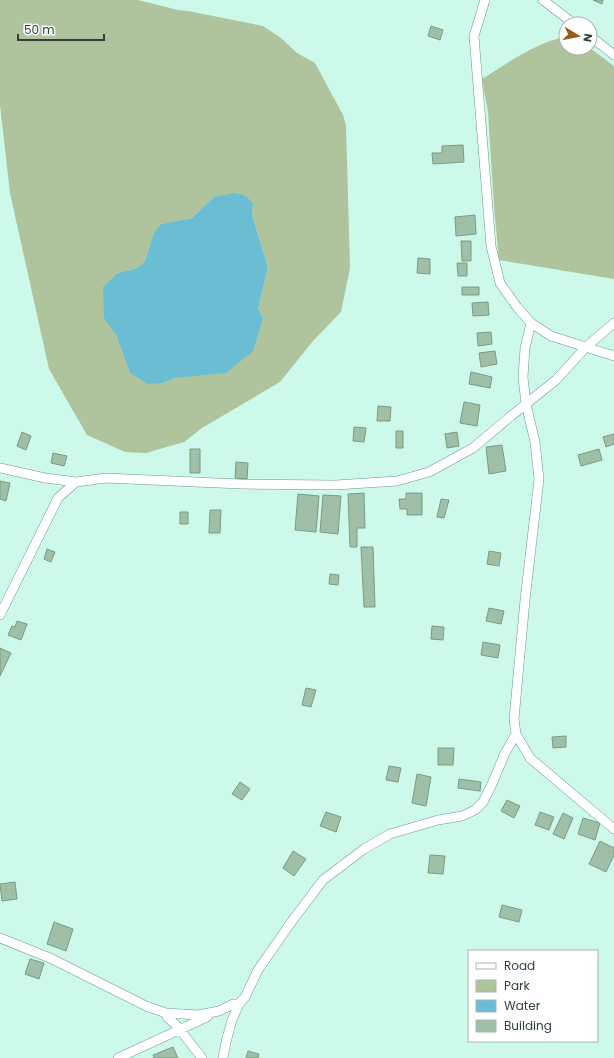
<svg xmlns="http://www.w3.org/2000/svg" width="614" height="1058" viewBox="0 0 614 1058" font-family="Poppins,sans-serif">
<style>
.green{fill:#afc49c;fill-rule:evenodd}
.water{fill:#6abdd3}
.building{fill:#9fc0a7;stroke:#7b9b83}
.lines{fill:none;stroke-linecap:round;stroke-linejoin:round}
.minor-casing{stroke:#6f998c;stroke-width:10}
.minor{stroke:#fff;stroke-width:9}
</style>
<rect width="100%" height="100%" fill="#ccf9ea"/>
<!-- green -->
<path class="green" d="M 0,0 L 138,0 L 178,10 L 188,11 L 263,26 L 281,38 L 297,53 L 315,63 L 343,115 L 346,125 L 350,268 L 341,312 L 313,341 L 280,382 L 202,428 L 184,442 L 146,453 L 125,452 L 87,435 L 49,369 L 10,193 L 0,105 ZM 214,197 L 253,204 L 252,215 L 268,267 L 258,309 L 174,378 L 164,383 L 130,373 L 116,335 L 118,273 L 137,268 L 145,261 L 154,232 L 161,224 L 192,218 Z
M 566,37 L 566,48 L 590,48 L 614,66 L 614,279 L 499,260 L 494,207 L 488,112 L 482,79 C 508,63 536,42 566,37 Z"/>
<!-- water -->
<path class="water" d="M 235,193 L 246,196 L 253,204 L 252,215 L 268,267 L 258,309 L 263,318 L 253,351 L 226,373 L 174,378 L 164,383 L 148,384 L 130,373 L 116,335 L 104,318 L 103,287 L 118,273 L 137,268 L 145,261 L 154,232 L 161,224 L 192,218 L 214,197 Z"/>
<!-- building -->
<path class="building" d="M 593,0 L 603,0 L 602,4 Z
M 431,26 L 443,30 L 440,40 L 428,36 Z
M 463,145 L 464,162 L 433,164 L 432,153 L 442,153 L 442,146 Z
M 475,215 L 476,234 L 456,236 L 455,217 Z
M 461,241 L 471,241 L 471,261 L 462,261 Z
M 418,258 L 430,259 L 430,274 L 417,273 Z
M 457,263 L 467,263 L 467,276 L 458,276 Z
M 462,287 L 479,287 L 479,295 L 462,295 Z
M 488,302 L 489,315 L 473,316 L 472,303 Z
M 491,332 L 492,344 L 478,346 L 477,333 Z
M 495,351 L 497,364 L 481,367 L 479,353 Z
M 471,372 L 492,377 L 490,388 L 469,384 Z
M 464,402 L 480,405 L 477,426 L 460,423 Z
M 378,406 L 391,407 L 390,421 L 377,421 Z
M 354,427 L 366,428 L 364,442 L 353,441 Z
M 396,431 L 403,431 L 403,448 L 396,448 Z
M 22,432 L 31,436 L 26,450 L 17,446 Z
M 457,432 L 459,446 L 447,448 L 445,434 Z
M 614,434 L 614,444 L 606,447 L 603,437 Z
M 502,445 L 506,471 L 489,474 L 486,447 Z
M 190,449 L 200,449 L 200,473 L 190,473 Z
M 599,449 L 602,460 L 581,466 L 578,455 Z
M 53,453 L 67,456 L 64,466 L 51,463 Z
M 236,462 L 248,463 L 247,479 L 235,478 Z
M 0,481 L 10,483 L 6,501 L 0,499 Z
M 364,493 L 365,528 L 357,528 L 357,547 L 350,547 L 348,494 Z
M 406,493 L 422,493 L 422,515 L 407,515 L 407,509 L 400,509 L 399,499 L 406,499 Z
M 298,494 L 319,496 L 316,532 L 295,530 Z
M 323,495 L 341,496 L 338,534 L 320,532 Z
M 441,499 L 449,500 L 444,518 L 437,517 Z
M 210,510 L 221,510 L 220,533 L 209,533 Z
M 180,512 L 188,512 L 188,524 L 180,524 Z
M 361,547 L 373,547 L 375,607 L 364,607 Z
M 47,549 L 55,552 L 51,562 L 44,559 Z
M 489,551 L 501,553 L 499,566 L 487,564 Z
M 330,574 L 339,575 L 338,585 L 329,584 Z
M 489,608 L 504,611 L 501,624 L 486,621 Z
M 17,621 L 27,624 L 21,640 L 8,635 L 12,626 L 15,627 Z
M 432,626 L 444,627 L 443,640 L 431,639 Z
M 483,642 L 500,645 L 498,658 L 481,655 Z
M 0,648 L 11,653 L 0,676 Z
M 306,688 L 316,690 L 311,707 L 302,705 Z
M 566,736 L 566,747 L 553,748 L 552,737 Z
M 438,748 L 454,748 L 453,765 L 438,765 Z
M 389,766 L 401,768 L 398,782 L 386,780 Z
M 417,774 L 431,777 L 426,806 L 412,803 Z
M 459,779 L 481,782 L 480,791 L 458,788 Z
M 240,782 L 250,789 L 242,800 L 232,794 Z
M 507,800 L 520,806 L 514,818 L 501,811 Z
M 326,812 L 341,817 L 336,832 L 320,826 Z
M 540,812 L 554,817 L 549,830 L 535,825 Z
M 563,813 L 573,818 L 564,839 L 553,834 Z
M 583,818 L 600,823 L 595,840 L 578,834 Z
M 600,841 L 614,848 L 614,855 L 606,872 L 589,864 Z
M 293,851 L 306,859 L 294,876 L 283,868 Z
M 430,855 L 445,856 L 443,874 L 428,873 Z
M 15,882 L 17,899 L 2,901 L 0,884 Z
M 502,905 L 522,910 L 519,922 L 499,917 Z
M 54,922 L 73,929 L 66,951 L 47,944 Z
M 30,959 L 44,963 L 39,979 L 25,974 Z
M 173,1047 L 178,1058 L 154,1058 L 153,1055 Z
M 248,1051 L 259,1054 L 258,1058 L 246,1058 Z"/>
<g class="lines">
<defs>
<path id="minor" d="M 485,0 L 474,36 L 491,246 L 500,283 L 517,307 L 531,323 L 551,336 L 614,356
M 543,0 L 574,24
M 590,36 L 614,55
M 531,323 L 525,348 L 523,377 L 526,404 L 535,442 L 539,479 L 525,600 L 514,719 L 516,734 L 530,758 L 614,829
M 0,468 L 45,478 L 76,482 L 106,478 L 240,484 L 336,485 L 397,481 L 429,472 L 473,448 L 511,416 L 556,380 L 587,346 L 614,323
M 0,615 L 58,498 L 76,482
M 0,938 L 50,958 L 146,1006 L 166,1013 L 198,1015 L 219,1011 L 233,1004 L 239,1004
M 166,1013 L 167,1017 L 177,1026 L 202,1058
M 118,1058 L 207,1017
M 223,1058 L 226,1042 L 232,1020 L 239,1004 L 245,997 L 258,970 L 292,921 L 323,880 L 364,849 L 390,834 L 438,820 L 462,816 L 475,810 L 483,802 L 492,784 L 505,753 L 516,734"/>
</defs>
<!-- minor casing -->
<use href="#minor" class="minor-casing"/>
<!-- minor -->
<use href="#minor" class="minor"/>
</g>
<!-- legend -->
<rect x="468" y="950" width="130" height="92" fill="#ffffff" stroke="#abb3b1"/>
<rect x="476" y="963" width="20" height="6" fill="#ffffff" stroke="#abb3b1"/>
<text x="504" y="970" font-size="12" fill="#2e403b">Road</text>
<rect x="476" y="980" width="20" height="12" fill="#afc49c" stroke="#abb3b1"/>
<text x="504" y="990" font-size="12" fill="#2e403b">Park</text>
<rect x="476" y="1000" width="20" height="12" fill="#6abdd3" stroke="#abb3b1"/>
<text x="504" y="1010" font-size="12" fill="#2e403b">Water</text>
<rect x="476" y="1020" width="20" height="12" fill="#9fc0a7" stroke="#abb3b1"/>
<text x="504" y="1030" font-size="12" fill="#2e403b">Building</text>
<!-- north arrow -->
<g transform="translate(578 36) rotate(100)"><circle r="19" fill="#ffffff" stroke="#abb3b1"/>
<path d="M0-3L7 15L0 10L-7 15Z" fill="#955d17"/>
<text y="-6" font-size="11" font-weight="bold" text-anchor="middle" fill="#2e403b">N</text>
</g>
<!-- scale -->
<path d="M18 34v6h86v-6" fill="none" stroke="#2e403b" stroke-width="2"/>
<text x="24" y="34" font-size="12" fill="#2e403b" stroke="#ffffff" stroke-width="3" paint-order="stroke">50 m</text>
</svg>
